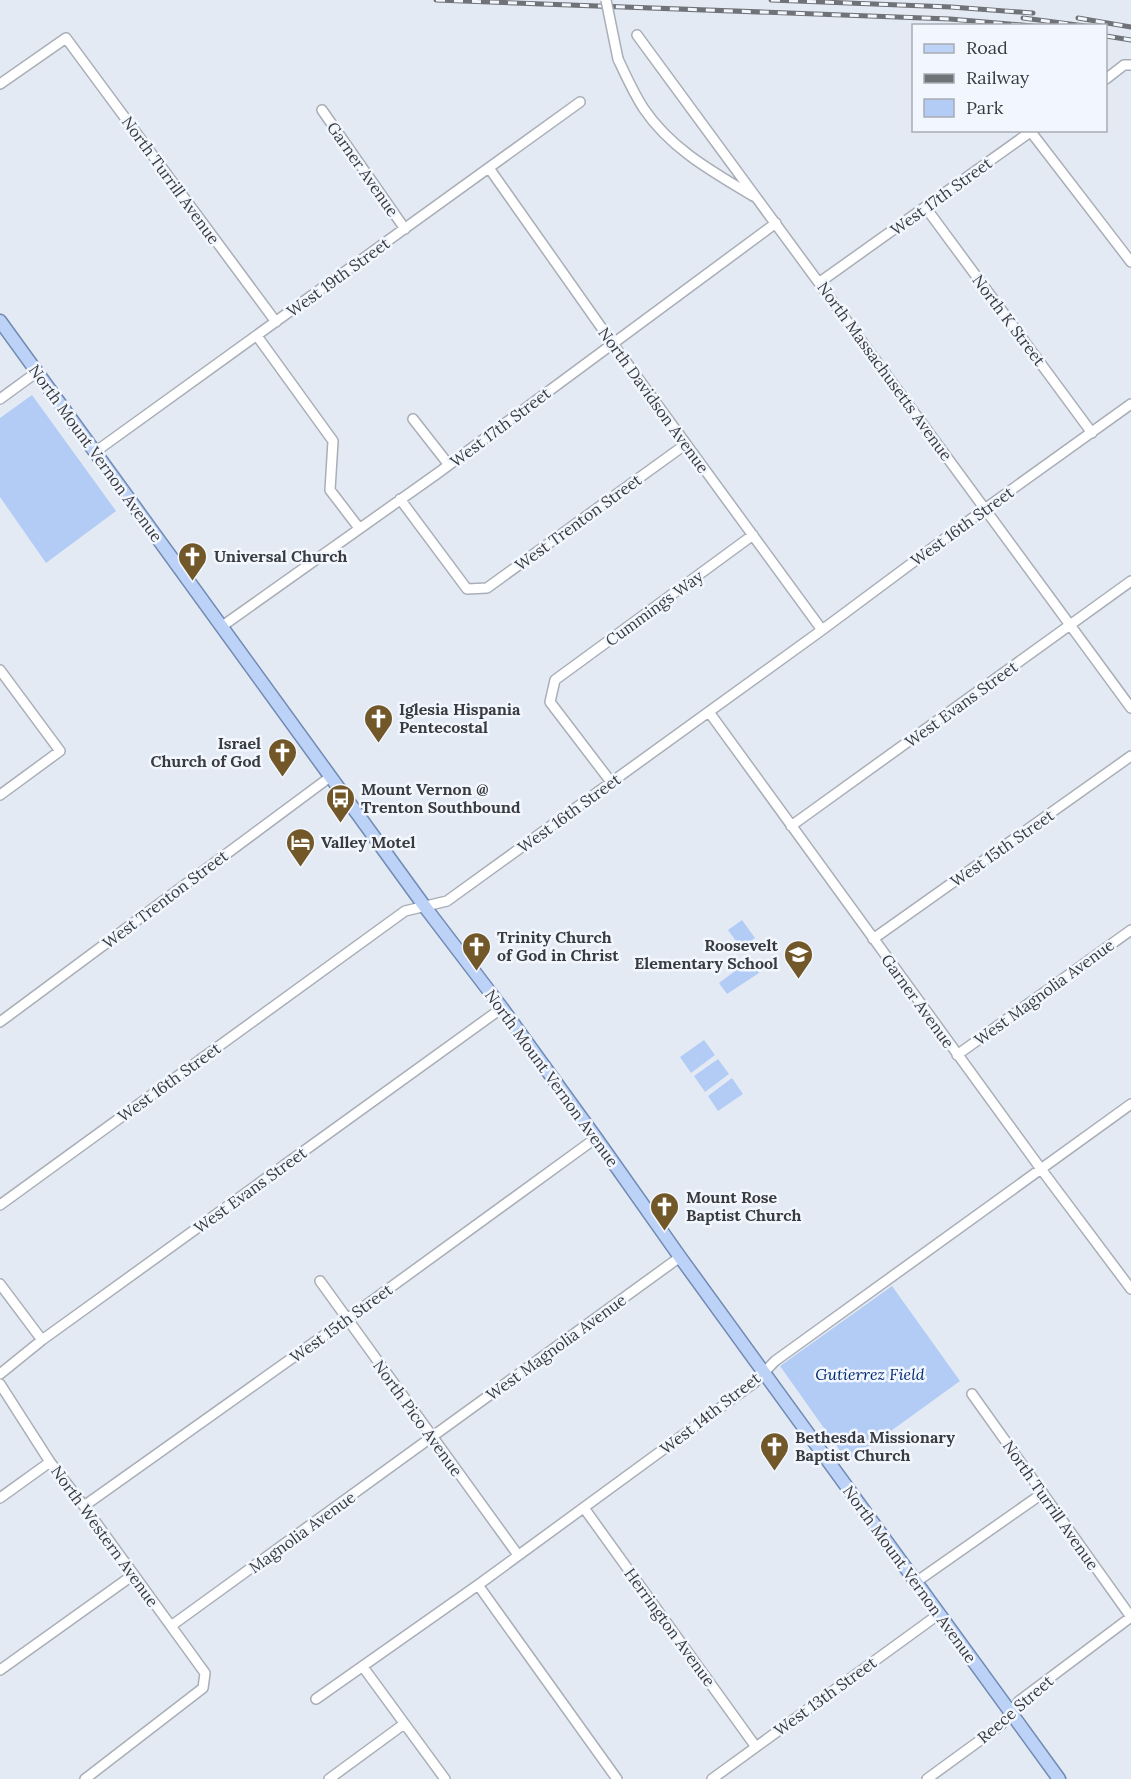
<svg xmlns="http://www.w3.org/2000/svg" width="1131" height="1779" viewBox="0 0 1131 1779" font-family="Lora,serif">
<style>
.green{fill:#b2ccf6}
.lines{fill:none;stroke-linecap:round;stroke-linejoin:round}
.minor-casing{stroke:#a9aeb7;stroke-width:12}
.major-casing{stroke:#718ab3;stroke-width:15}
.minor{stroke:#fff;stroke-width:9}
.major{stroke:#bcd3f7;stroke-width:12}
.rail-casing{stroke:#6f7277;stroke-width:5}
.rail{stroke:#f2f7ff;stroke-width:3;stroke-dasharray:9;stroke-linecap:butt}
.minor-bridge-casing{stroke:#a9aeb7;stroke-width:12;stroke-linecap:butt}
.minor-bridge{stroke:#fff;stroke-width:9}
.labels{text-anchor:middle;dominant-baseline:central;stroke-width:5;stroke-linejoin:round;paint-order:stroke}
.street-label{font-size:16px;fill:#393b3f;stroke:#f2f7ff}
.poi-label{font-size:16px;font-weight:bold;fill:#393b3f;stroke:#f2f7ff;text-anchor:start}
.park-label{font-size:16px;font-style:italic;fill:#00296f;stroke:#f2f7ff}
</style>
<rect width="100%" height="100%" fill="#e4eaf3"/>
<!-- green -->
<path class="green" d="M 32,395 L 116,511 L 46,563 L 0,497 L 0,418 Z
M 742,920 L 755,938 L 741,948 L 728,930 Z
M 751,959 L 759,973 L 727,994 L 719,983 Z
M 704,1040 L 715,1055 L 691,1073 L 680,1057 Z
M 718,1059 L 729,1074 L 705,1092 L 694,1076 Z
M 732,1078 L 743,1094 L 718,1111 L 708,1096 Z
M 892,1286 L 960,1381 L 848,1462 L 780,1366 Z"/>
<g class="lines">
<defs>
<path id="minor" d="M 637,35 L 1131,708
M 618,59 C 626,76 634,94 644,109 C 671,149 713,172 753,196
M 1106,79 L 1124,65 L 1131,65
M 0,84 L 66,38 L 276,322
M 322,110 L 405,229
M 1031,132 L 1131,262
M 489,168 L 613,344 L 822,630
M 926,208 L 1092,433
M 820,282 L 1033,130
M 257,336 L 333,441 L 330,490 L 359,528
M 0,399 L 37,372
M 413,419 L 449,465
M 95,452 L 580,102
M 400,499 L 467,589 L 487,588 L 686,444
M 221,627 L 438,473 L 776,223
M 0,670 L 60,751 L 0,795
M 709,712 L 1041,1169 L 1131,1289
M 611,782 L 550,702 L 555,680 L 753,535
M 791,826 L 1131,581
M 873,939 L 1131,756
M 0,1022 L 330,777
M 957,1055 L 1131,930
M 0,1205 L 405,911 L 447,901 L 822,630 L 986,508 L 1131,404
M 320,1281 L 518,1555
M 0,1284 L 42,1340
M 0,1374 L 42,1340 L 502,1008
M 0,1384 L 50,1462 L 84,1506 L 205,1673 L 203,1688 L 85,1779
M 972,1394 L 1131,1617
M 0,1498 L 50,1462
M 84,1506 L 347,1319 L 596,1138
M 584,1508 L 756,1747
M 916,1582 L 1043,1493
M 478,1585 L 617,1779
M 171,1626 L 680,1257
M 363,1667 L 445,1779
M 0,1670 L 133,1575
M 316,1699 L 478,1585 L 754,1383 L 775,1361 L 1131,1104
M 329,1779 L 404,1724
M 712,1779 L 939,1614
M 927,1779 L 1001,1725 L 1019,1701 L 1131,1617"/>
<path id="major" d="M 0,321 L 425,907 L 502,1008 L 596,1138 L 680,1257 L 1059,1779"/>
</defs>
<!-- minor casing -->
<use href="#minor" class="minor-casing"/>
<!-- major casing -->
<use href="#major" class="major-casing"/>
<!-- minor -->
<use href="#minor" class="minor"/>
<!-- major -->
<use href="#major" class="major"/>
<defs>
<path id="rail" d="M 436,0 L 950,19 L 1033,26
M 771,0 L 951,7 L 1033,13
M 1023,18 L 1085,26
M 1078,18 L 1131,27
M 1106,36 L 1131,40"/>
</defs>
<!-- rail casing -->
<use href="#rail" class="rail-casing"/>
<!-- rail -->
<use href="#rail" class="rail"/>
<defs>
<path id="minor-bridge" d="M 606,0 L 618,59"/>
</defs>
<!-- minor-bridge casing -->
<use href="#minor-bridge" class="minor-bridge-casing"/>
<!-- minor-bridge -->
<use href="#minor-bridge" class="minor-bridge"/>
</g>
<!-- icons -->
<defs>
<symbol id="church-pin" viewBox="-11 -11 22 30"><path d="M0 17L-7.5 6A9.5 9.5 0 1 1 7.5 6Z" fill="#725829" stroke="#f2f7ff"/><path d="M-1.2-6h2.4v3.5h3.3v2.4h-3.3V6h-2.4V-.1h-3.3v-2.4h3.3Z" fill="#fff"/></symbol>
<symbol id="bus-pin" viewBox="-11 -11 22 30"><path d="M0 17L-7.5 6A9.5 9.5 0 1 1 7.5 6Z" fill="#725829" stroke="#f2f7ff"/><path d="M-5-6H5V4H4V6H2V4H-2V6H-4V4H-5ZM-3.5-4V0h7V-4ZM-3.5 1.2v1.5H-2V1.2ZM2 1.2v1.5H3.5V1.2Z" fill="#fff"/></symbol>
<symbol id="hotel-pin" viewBox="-11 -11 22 30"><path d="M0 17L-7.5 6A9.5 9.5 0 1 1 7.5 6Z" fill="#725829" stroke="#f2f7ff"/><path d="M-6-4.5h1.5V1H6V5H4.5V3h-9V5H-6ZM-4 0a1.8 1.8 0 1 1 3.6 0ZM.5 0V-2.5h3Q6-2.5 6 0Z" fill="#fff"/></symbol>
<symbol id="school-pin" viewBox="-11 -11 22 30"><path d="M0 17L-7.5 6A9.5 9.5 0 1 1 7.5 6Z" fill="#725829" stroke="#f2f7ff"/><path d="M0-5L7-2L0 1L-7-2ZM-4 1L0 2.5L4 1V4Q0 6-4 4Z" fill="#fff"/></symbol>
</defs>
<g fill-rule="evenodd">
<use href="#church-pin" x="176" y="540" width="33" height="45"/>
<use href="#church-pin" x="362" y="702" width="33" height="45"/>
<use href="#church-pin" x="266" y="736" width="33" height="45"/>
<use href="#bus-pin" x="324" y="782" width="33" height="45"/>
<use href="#hotel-pin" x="284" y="826" width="33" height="45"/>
<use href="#church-pin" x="460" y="930" width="33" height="45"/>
<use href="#school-pin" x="782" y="938" width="33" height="45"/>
<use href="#church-pin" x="648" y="1190" width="33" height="45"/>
<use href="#church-pin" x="758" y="1430" width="33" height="45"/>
</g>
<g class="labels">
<!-- street labels -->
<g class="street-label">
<text transform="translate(363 169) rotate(55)">Garner Avenue</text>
<text transform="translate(171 180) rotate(54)">North Turrill Avenue</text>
<text transform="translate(941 196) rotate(-36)">West 17th Street</text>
<text transform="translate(338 277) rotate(-36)">West 19th Street</text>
<text transform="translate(1009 320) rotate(53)">North K Street</text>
<text transform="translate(885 371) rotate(54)">North Massachusetts Avenue</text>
<text transform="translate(654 400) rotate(54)">North Davidson Avenue</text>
<text transform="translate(500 427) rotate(-37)">West 17th Street</text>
<text transform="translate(96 453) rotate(54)">North Mount Vernon Avenue</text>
<text transform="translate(578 522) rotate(-36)">West Trenton Street</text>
<text transform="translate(962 526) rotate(-36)">West 16th Street</text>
<text transform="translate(654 608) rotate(-36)">Cummings Way</text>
<text transform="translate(961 704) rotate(-36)">West Evans Street</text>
<text transform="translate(569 813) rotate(-36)">West 16th Street</text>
<text transform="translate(1002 848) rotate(-35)">West 15th Street</text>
<text transform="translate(165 899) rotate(-37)">West Trenton Street</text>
<text transform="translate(1044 992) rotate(-36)">West Magnolia Avenue</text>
<text transform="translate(918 1001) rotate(54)">Garner Avenue</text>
<text transform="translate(552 1078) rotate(54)">North Mount Vernon Avenue</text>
<text transform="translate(169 1082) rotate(-36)">West 16th Street</text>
<text transform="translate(250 1190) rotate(-36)">West Evans Street</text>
<text transform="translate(341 1323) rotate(-36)">West 15th Street</text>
<text transform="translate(556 1347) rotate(-36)">West Magnolia Avenue</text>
<text transform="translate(710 1413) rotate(-38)">West 14th Street</text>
<text transform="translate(418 1418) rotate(54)">North Pico Avenue</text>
<text transform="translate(1051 1505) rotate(55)">North Turrill Avenue</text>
<text transform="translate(302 1532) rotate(-36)">Magnolia Avenue</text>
<text transform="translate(105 1536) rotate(54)">North Western Avenue</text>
<text transform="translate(910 1574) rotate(54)">North Mount Vernon Avenue</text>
<text transform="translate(670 1627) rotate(54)">Herrington Avenue</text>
<text transform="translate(825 1696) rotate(-36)">West 13th Street</text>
<text transform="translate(1015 1709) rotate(-41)">Reece Street</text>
</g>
<!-- poi labels -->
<g class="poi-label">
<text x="214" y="556">Universal Church</text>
<text x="399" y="709">Iglesia Hispania<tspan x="399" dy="18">Pentecostal</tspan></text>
<text x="261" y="743" text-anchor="end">Israel<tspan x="261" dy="18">Church of God</tspan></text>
<text x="361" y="789">Mount Vernon @<tspan x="361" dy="18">Trenton Southbound</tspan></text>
<text x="321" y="842">Valley Motel</text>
<text x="497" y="937">Trinity Church<tspan x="497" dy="18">of God in Christ</tspan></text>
<text x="778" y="945" text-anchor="end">Roosevelt<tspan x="778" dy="18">Elementary School</tspan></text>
<text x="686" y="1197">Mount Rose<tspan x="686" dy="18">Baptist Church</tspan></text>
<text x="795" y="1437">Bethesda Missionary<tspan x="795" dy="18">Baptist Church</tspan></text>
</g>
<!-- park labels -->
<g class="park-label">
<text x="870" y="1374">Gutierrez Field</text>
</g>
</g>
<!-- legend -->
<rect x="912" y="24" width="195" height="108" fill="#f2f7ff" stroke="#a8acb2" stroke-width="1.5"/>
<rect x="924" y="44" width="30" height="9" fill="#bcd3f7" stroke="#a8acb2" stroke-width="1.5"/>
<text x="966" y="54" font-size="18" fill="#393b3f">Road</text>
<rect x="924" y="74" width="30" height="9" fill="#6f7277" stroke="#a8acb2" stroke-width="1.5"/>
<text x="966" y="84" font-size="18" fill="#393b3f">Railway</text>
<rect x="924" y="99" width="30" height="18" fill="#b2ccf6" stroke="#a8acb2" stroke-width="1.5"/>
<text x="966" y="114" font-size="18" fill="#393b3f">Park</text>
</svg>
